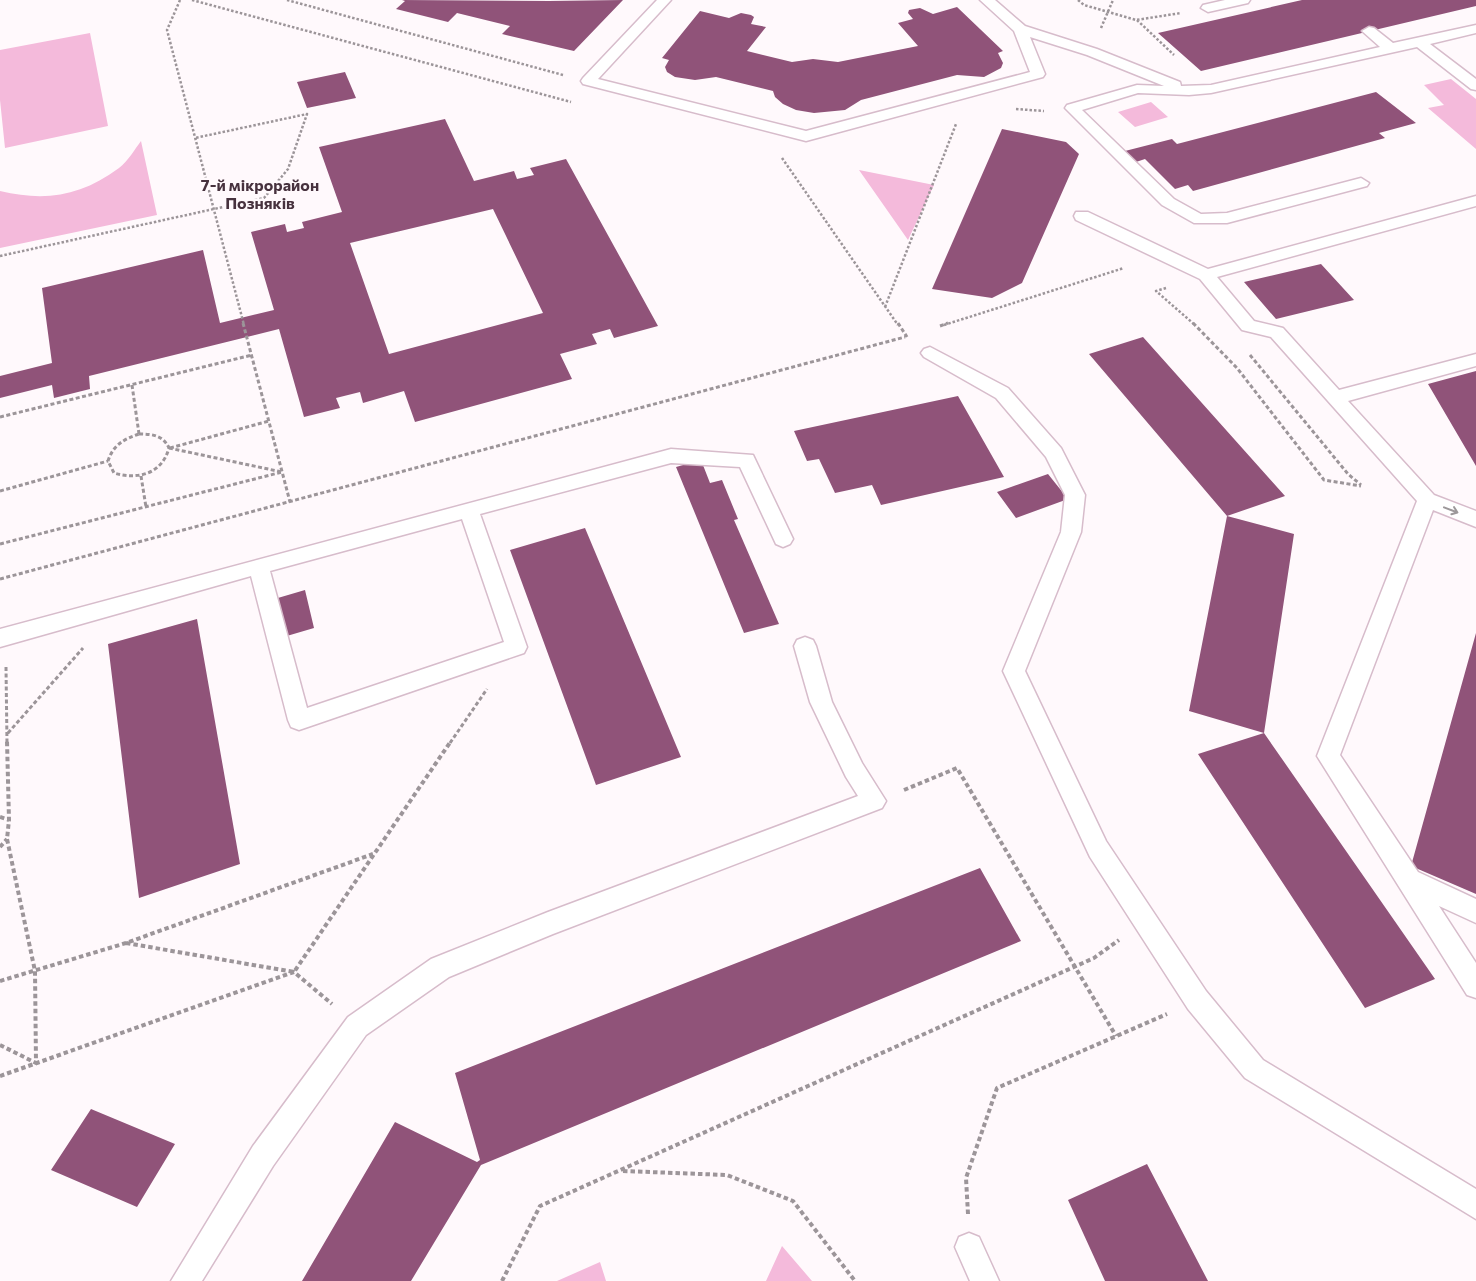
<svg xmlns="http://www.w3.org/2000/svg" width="1476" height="1281" viewBox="0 0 1476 1281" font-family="Commissioner,sans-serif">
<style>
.green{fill:#f4badb}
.building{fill:#905379;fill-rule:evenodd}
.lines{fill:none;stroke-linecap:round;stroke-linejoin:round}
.service-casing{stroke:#d7bccb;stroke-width:3}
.path-far2{stroke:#9c9599;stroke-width:2.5;stroke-dasharray:2.5 2;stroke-linecap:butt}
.path-far1{stroke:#9c9599;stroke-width:3;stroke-dasharray:4 2.5;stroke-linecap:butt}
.path{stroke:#9c9599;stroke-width:4;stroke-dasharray:4.5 3;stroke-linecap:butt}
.service{fill:#fff;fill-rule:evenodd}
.oneway{stroke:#9c989a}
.labels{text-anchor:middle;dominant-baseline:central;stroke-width:5;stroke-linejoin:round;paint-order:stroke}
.far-neighbourhood-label{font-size:16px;font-weight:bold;fill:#47323e;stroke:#fff9fc}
</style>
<rect width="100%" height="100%" fill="#fff9fc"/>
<!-- green -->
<path class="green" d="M 90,33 L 108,126 L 5,148 L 0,100 L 0,50 Z
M 1451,79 L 1476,99 L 1476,149 L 1428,108 L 1444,105 L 1424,85 Z
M 1151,102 L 1168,117 L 1135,127 L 1118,112 Z
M 141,141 L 157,215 L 0,248 L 0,191 C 46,202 81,196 119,168 C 128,161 135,149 141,141 Z
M 859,170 L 934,185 L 908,240 Z
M 782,1246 L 812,1281 L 766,1281 Z
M 600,1262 L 606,1281 L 557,1281 Z"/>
<!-- building -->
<path class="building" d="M 402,0 L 549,1 L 623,0 L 574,51 L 502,34 L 510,26 L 457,13 L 448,22 L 396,9 L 405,1 Z
M 1302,0 L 1476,0 L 1476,6 L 1201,71 L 1158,33 Z
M 957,7 L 1003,51 L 998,53 L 1003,63 L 1001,68 L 984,77 L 957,75 L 861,100 L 845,110 L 814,113 L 796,110 L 783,104 L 775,97 L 773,91 L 716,77 L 695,80 L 675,77 L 667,72 L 665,67 L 669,60 L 662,58 L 700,11 L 729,18 L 741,13 L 751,15 L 754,17 L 751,24 L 766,27 L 747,51 L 792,62 L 813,59 L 838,62 L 918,46 L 898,23 L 913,19 L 908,13 L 909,10 L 920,8 L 933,14 Z
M 345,72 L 356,98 L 307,108 L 297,82 Z
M 1376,92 L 1416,123 L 1379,133 L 1385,138 L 1193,191 L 1188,185 L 1175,189 L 1145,159 L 1136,162 L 1125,151 L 1172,139 L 1177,144 Z
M 445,119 L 474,181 L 514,171 L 517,179 L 534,175 L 530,168 L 566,159 L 658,326 L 614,338 L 610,329 L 592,334 L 597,344 L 560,354 L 572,379 L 415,422 L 404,391 L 363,403 L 360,392 L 336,398 L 340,408 L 304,417 L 279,329 L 89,376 L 90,389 L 54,398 L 52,385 L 0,398 L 0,376 L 52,363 L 42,288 L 203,250 L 220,323 L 274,310 L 251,232 L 285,224 L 287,232 L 304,228 L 302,222 L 342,212 L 319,147 ZM 493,209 L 543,313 L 389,354 L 350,243 Z
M 1002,129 L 1066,142 L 1079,154 L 1022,283 L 992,298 L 932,289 Z
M 1321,264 L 1354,300 L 1276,319 L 1244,282 Z
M 1143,337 L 1285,496 L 1227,516 L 1294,534 L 1264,733 L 1435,979 L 1365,1008 L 1198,754 L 1264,733 L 1189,711 L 1227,516 L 1089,354 Z
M 1476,371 L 1476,466 L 1428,384 Z
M 958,396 L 1004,477 L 881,505 L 872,485 L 835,493 L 819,459 L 807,461 L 794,431 Z
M 701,460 L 710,483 L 722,480 L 738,519 L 734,520 L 779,624 L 744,633 L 676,467 Z
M 1048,474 L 1068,499 L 1016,518 L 997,492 Z
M 585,528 L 681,757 L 596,785 L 510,550 Z
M 305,590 L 314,628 L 280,638 L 271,600 Z
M 197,619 L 240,864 L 139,898 L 108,644 Z
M 1476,633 L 1476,894 L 1411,866 Z
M 980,868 L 1021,941 L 481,1165 L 411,1281 L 302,1281 L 395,1122 L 477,1162 L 480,1160 L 455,1073 Z
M 91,1109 L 175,1144 L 137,1207 L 51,1170 Z
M 1147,1164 L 1208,1281 L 1105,1281 L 1068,1200 Z"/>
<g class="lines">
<defs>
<path id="service" d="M 657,0 L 671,0 L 598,79 L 806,131 L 1030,72 L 1014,31 L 980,0 L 995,0 L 1025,26 L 1097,49 L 1180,82 L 1181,86 L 1211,85 L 1380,47 L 1362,31 L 1369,27 L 1374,28 L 1393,43 L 1476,25 L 1476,33 L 1430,44 L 1476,79 L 1476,90 L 1471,89 L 1417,47 L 1211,93 L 1189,95 L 1138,93 L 1082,110 L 1174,199 L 1201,214 L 1227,213 L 1361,178 L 1369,183 L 1367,186 L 1227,223 L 1194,223 L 1162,205 L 1065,108 L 1067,105 L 1137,85 L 1164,86 L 1087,55 L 1030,37 L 1045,74 L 1043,77 L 806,141 L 583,84 L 581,81 L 583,78 Z
M 1225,0 L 1250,0 L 1248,3 L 1208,12 L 1201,8 L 1203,5 Z
M 1476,196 L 1476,206 L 1217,277 L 1254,321 L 1283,328 L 1339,390 L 1476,354 L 1476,366 L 1348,401 L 1434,495 L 1476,511 L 1476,527 L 1433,510 L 1340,755 L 1418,872 L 1476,899 L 1476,923 L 1439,906 L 1476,963 L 1476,998 L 1467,995 L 1317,756 L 1417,501 L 1271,337 L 1242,330 L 1200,279 L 1076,220 L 1074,216 L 1076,212 L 1088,212 L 1208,269 Z
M 930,347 L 1008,388 L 1061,448 L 1085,495 L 1081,532 L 1025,671 L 1106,841 L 1206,991 L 1263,1060 L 1476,1189 L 1476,1219 L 1245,1078 L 1188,1009 L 1090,857 L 1003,671 L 1061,532 L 1065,495 L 1046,457 L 996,398 L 924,357 L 921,353 L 924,349 Z
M 671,449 L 753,455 L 793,539 L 790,544 L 783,547 L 776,544 L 740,467 L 671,463 L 480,514 L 527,647 L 524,653 L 299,730 L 291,727 L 288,720 L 251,576 L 0,647 L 0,629 ZM 462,519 L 504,642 L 307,708 L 270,571 Z
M 805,637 L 813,640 L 816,646 L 832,702 L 862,763 L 886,801 L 882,808 L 553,934 L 449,977 L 366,1035 L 273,1166 L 202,1281 L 171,1281 L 253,1146 L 348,1017 L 431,959 L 548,912 L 858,796 L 846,777 L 810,702 L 794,646 L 797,640 Z
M 969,1233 L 979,1237 L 999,1281 L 970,1281 L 955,1247 L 959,1237 Z"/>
</defs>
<!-- service casing -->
<use href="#service" class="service-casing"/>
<!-- path-far2 -->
<path class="path-far2" d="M 180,0 L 167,30 L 244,325
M 192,0 L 571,102
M 287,0 L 563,75
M 1078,0 L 1084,5 L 1136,20 L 1181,13
M 1137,20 L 1174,55
M 1101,28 L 1113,0
M 1016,109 L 1044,111
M 782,158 L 898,325
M 0,256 L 264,198 L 288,169 L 307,114 L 195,138
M 1166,288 L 1156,291 L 1195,325
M 885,307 L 956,124
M 944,325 L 1124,268"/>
<!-- path-far1 -->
<path class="path-far1" d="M 243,323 L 290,502
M 898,323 L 907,337
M 1193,323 L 1237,368 L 1324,480 L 1361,486
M 940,326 L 948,323
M 1250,355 L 1348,474 L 1361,485
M 132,385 L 139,434
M 0,417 L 252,355
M 139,434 C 152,434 163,435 169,448 C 162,474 138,480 114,473 L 108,461 C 113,445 124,439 139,434 Z
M 169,448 L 282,472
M 170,448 L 269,421
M 141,476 L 146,507
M 0,491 L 108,461
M 0,544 L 282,472
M 0,579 L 905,337
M 6,667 L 7,743
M 8,733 L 83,648
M 450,743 L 487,689"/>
<!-- path -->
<path class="path" d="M 904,790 L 957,768 L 1116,1036
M 0,817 L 9,820
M 0,847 L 7,839
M 126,943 L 294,972 L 451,741
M 0,981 L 126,943 L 373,854
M 0,1045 L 36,1063 L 35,971 L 7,839 L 9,820 L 7,741
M 0,1076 L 294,972 L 332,1004
M 623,1171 L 727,1175 L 793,1201 L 855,1281
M 968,1214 L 966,1178 L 997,1088 L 1167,1014
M 502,1281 L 540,1206 L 1094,958 L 1119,940"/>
<!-- service -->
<use href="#service" class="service"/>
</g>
<!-- one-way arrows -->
<defs><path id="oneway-shaft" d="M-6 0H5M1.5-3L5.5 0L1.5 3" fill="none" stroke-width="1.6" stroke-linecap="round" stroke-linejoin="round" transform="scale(1.25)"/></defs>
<use class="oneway" href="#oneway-shaft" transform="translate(1451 510) rotate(21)"/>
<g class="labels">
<!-- far-neighbourhood labels -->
<g class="far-neighbourhood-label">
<text x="260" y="184">7-й мікрорайон<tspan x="260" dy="18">Позняків</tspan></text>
</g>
</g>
</svg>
